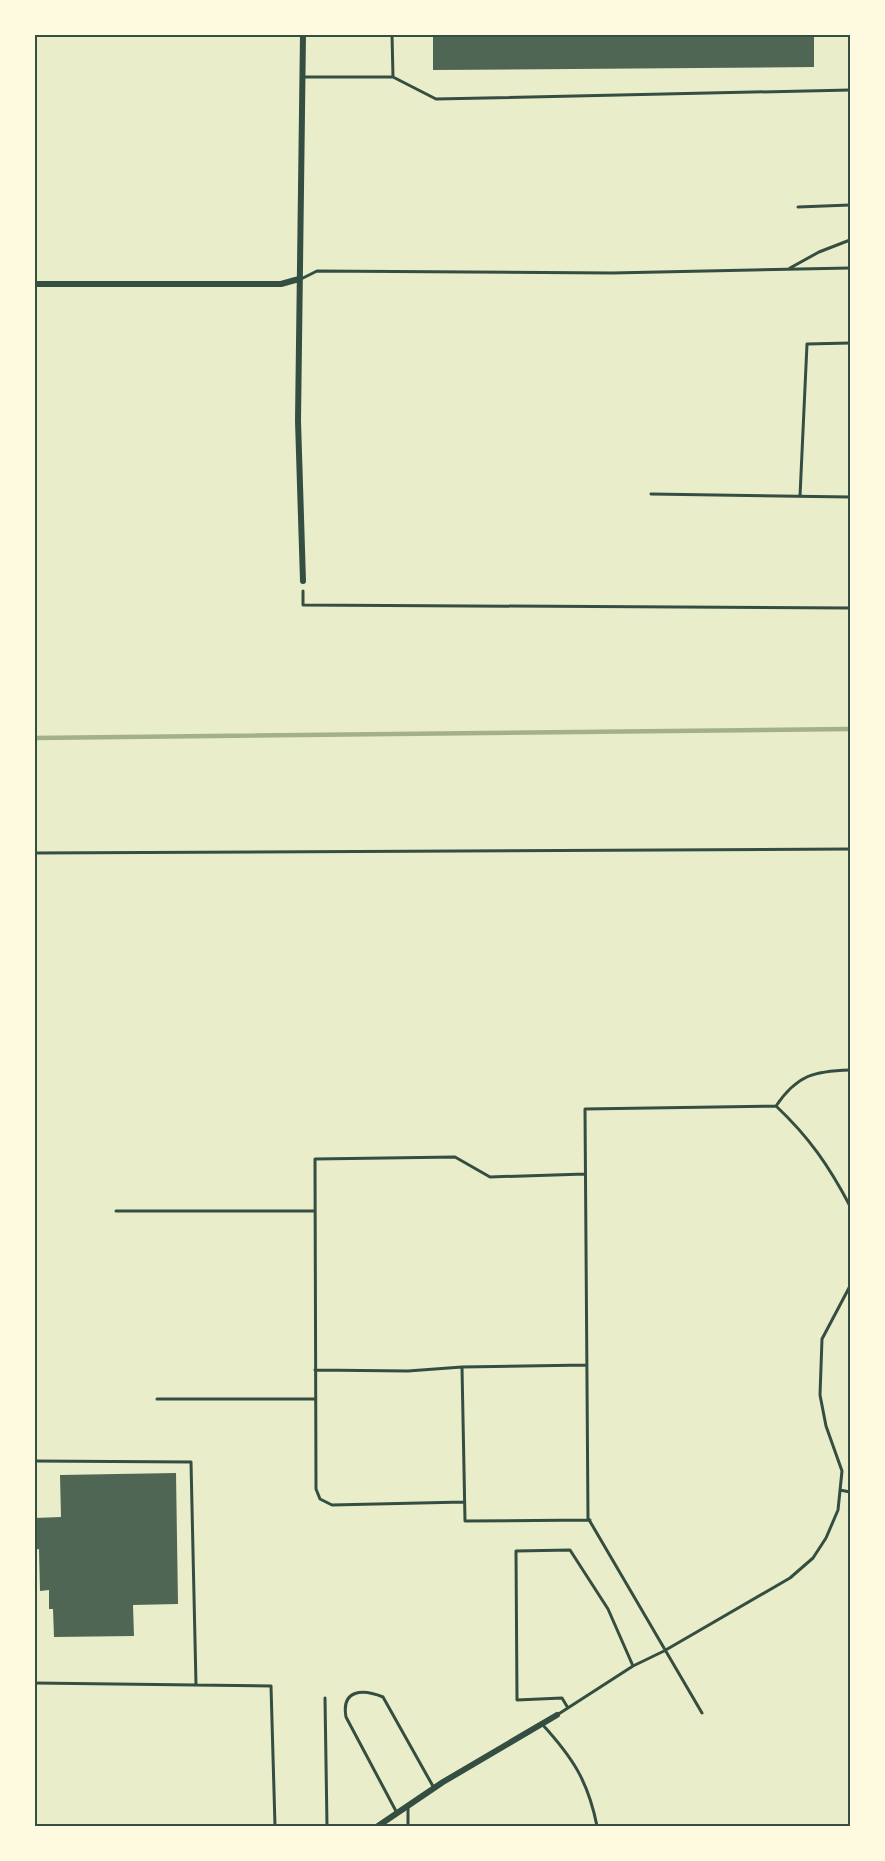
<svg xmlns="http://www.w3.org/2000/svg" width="885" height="1861" viewBox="0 0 885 1861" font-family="Barlow,sans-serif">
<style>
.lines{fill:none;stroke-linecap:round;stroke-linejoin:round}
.stream{stroke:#a3b18a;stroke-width:4.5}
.building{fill:#4f6655}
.path{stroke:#344e41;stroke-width:3}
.service{stroke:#344e41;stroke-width:3}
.minor{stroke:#344e41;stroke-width:6}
.neatline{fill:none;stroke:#344e41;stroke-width:2}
</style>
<rect width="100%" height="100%" fill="#e9edc9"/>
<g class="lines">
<!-- stream -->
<path class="stream" d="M 34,738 L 850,729"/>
</g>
<!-- building -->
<path class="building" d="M 433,34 L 814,34 L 814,67 L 433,70 Z
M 176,1473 L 178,1604 L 133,1605 L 134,1636 L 54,1637 L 53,1609 L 49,1609 L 49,1590 L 40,1591 L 39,1549 L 34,1550 L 34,1518 L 61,1517 L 60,1475 Z"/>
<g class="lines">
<!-- path -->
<path class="path" d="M 303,591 L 303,605 L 850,608
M 34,853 L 850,849"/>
<!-- service -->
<path class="service" d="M 304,77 L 393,77 L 392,34
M 393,77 L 436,99 L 850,90
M 798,207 L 850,205
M 790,268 L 819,252 L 850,240
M 301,279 L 317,271 L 612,273 L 850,268
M 651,494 L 850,497
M 800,496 L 807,344 L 850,343
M 776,1106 C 797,1075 814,1071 850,1070
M 116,1211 L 315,1211
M 587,1365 L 462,1367 L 465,1521 L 590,1520
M 315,1370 L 408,1371 L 462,1367
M 157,1399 L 315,1399
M 34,1461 L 191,1462 L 196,1685
M 840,1490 L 850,1492
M 464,1502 L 332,1505 L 320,1499 L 316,1489 L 315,1159 L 455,1157 L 490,1177 L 585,1174
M 633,1666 L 664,1651 L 790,1578 L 813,1558 L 826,1538 L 838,1510 L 842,1471 L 826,1426 L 820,1395 L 822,1339 L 850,1286
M 34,1683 L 271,1686 L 275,1826
M 325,1698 L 327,1826
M 702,1713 L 588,1518 L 585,1109 L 776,1106 C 809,1137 829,1166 850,1206
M 557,1715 L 633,1666 L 608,1609 L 570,1550 L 516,1551 L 517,1700 L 562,1698 L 568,1708
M 542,1724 C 573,1758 588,1781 597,1826
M 408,1807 L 408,1826
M 397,1813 L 346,1717 C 341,1689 363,1689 383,1697 L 434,1788"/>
<!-- minor -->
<path class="minor" d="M 303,34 L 298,421 L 303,581
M 34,284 L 281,284 L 299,279
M 378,1826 L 443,1782 L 557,1715"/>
</g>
<!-- border -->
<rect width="885" height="1861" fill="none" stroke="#fefae0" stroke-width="72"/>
<rect x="36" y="36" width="813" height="1789" class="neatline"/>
</svg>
